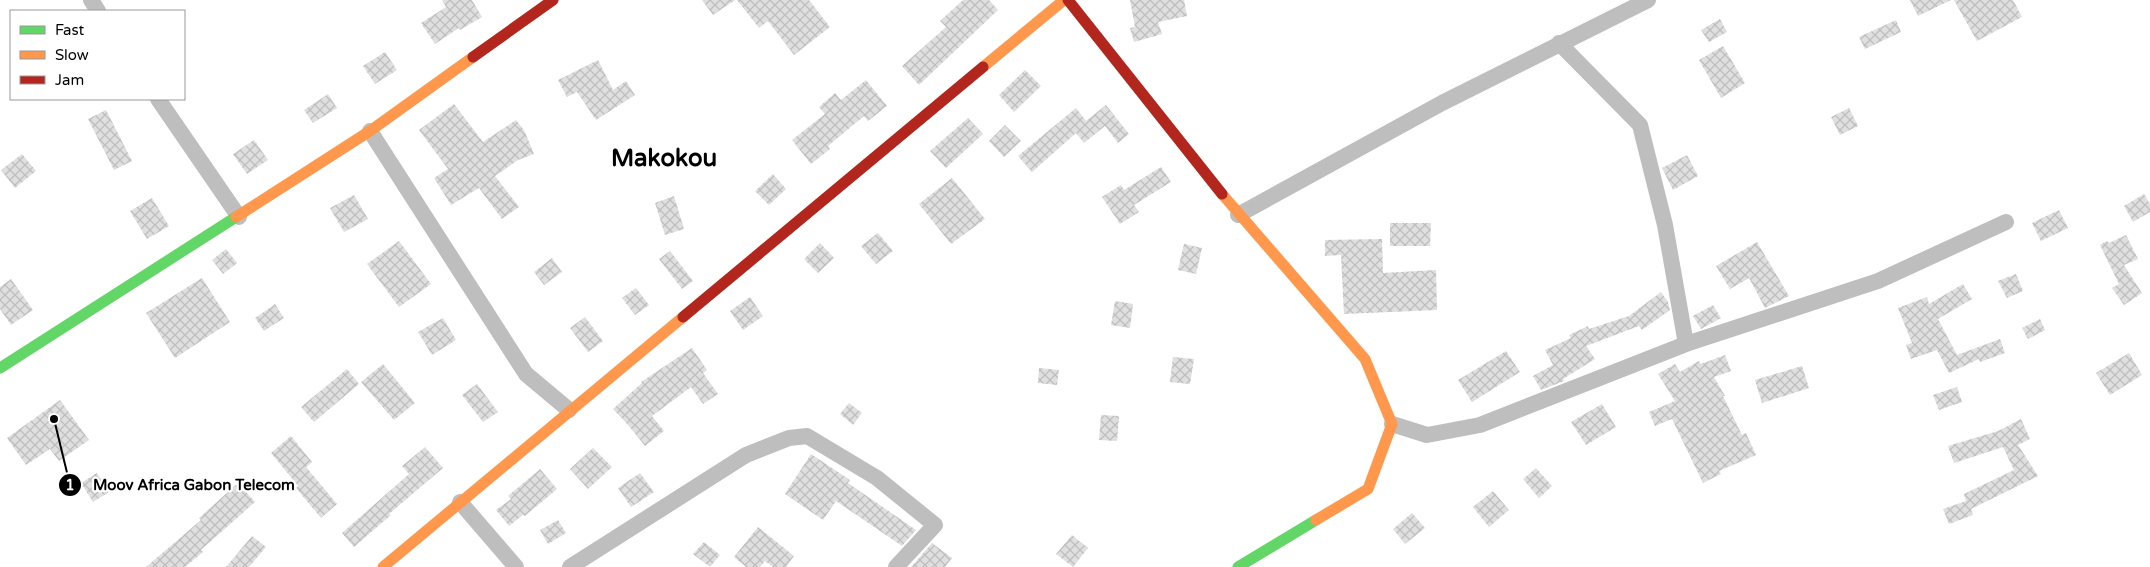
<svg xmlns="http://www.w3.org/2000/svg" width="2150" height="567" viewBox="0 0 2150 567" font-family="'Varela Round',sans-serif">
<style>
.building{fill:url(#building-cross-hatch)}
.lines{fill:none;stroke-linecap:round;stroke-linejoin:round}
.street{stroke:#bebebe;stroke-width:16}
.fast{stroke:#63d668;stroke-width:11}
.slow{stroke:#ff974d;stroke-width:11}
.jam{stroke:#b3261e;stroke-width:11}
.labels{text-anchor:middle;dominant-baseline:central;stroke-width:4.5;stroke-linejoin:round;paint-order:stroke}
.town-label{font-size:24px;font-weight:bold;fill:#000;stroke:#fff}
.leader{fill:none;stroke:#000;stroke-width:2}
.callout-dot{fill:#000;stroke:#fff;stroke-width:2}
.mark-label{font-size:15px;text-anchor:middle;font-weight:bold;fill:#fff}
.callout-label{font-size:15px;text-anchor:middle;font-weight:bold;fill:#000;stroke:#fff;stroke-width:4.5;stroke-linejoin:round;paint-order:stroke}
</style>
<defs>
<pattern id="building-cross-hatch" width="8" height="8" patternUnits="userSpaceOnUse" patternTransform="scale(1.25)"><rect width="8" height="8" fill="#dfdfdf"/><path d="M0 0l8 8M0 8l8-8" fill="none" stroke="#bebebe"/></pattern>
</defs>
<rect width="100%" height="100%" fill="#fff"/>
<!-- building -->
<path class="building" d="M 442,0 L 472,0 L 482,17 L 460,30 L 459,28 L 435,44 L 421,23 L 446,7 Z
M 702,0 L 735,0 L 713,15 Z
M 737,0 L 809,0 L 830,27 L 794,55 L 768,21 L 759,28 Z
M 963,0 L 989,0 L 998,10 L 919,85 L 902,66 L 946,27 L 940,21 Z
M 1130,0 L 1184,0 L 1187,16 L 1158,22 L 1162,34 L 1134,42 L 1130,28 L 1135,27 Z
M 1910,0 L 1951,0 L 1918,16 Z
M 1954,0 L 2013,0 L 2022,17 L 1977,41 Z
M 1720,19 L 1727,32 L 1709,42 L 1701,30 Z
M 1896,20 L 1901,32 L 1865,49 L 1859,37 Z
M 1723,46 L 1745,83 L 1721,98 L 1699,60 Z
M 385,52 L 397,70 L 375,84 L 363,66 Z
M 598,60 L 613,90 L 626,81 L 635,95 L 596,120 L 577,92 L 567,97 L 558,80 Z
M 1025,70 L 1041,86 L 1014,112 L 999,95 Z
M 866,80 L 887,106 L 868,121 L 864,116 L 828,146 L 830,149 L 811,164 L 792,140 L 825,114 L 819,107 L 835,93 L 841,100 Z
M 328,94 L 337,108 L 313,123 L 304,110 Z
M 454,104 L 483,142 L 516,120 L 524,130 L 534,154 L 518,160 L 495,176 L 519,207 L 502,219 L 479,188 L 451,205 L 434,178 L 448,169 L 419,130 Z
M 1106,105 L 1129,134 L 1118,143 L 1105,126 L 1084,143 L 1076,133 L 1032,172 L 1018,156 L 1076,108 L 1086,121 Z
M 1849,108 L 1858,126 L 1840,135 L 1831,117 Z
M 106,110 L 132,161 L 114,170 L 88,119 Z
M 968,118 L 983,134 L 946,168 L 930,151 Z
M 1005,125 L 1021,141 L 1004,157 L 989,141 Z
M 254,140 L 268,160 L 247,174 L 233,154 Z
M 22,154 L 36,171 L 15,188 L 1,170 Z
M 1687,155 L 1698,176 L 1673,190 L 1662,168 Z
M 1161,167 L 1171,182 L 1134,205 L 1139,212 L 1120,224 L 1102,197 L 1121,185 L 1124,190 Z
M 773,174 L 786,189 L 769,205 L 755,191 Z
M 952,178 L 985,219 L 951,244 L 919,204 Z
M 2144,194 L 2150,204 L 2150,212 L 2133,222 L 2124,206 Z
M 354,195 L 368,219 L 344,232 L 330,208 Z
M 674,196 L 684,229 L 665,235 L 655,203 Z
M 152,198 L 169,226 L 147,239 L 130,211 Z
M 2059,210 L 2068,228 L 2041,241 L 2032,223 Z
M 1390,223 L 1431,223 L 1430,246 L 1390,246 Z
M 878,233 L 893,251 L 876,264 L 861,246 Z
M 2126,235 L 2138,259 L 2124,265 L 2142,293 L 2124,305 L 2112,288 L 2119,284 L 2100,245 L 2107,241 L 2109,243 Z
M 1382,239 L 1383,273 L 1436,270 L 1437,310 L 1344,314 L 1341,255 L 1325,256 L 1325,240 Z
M 399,241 L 431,284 L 399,307 L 367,264 Z
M 1757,242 L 1789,296 L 1765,308 L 1749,278 L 1730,289 L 1716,266 Z
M 820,243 L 834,258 L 818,273 L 804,259 Z
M 1184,244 L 1202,248 L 1196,274 L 1178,270 Z
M 226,249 L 237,263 L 223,274 L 212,260 Z
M 670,251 L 693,281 L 682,289 L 659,259 Z
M 552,258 L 562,272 L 544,285 L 534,272 Z
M 2016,274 L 2023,291 L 2007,298 L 1998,281 Z
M 202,278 L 230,322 L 175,358 L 146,313 Z
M 11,279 L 33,310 L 11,325 L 0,309 L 0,287 Z
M 1963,284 L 1972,299 L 1938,319 L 1957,355 L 2000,339 L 2005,353 L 1980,362 L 1979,359 L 1949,373 L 1937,350 L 1911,359 L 1906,345 L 1912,343 L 1898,308 L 1927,297 L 1929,304 Z
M 636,288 L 649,305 L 635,315 L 622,298 Z
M 1661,292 L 1668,302 L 1670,310 L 1642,330 L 1639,326 L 1586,346 L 1595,359 L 1563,379 L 1564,381 L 1541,390 L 1533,376 L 1553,365 L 1545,350 L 1571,338 L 1569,335 L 1588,326 L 1589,329 L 1629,316 Z
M 750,297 L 763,316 L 743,330 L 730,311 Z
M 1115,301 L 1133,304 L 1130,328 L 1111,325 Z
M 275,304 L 284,318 L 264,331 L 255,318 Z
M 1713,305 L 1721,318 L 1701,329 L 1693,316 Z
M 585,317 L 603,341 L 588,352 L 570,328 Z
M 443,318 L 456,340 L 432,355 L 418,332 Z
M 2040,319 L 2045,330 L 2028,339 L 2022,328 Z
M 692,348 L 707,370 L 703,373 L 718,394 L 703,404 L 691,387 L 652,416 L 664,431 L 645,446 L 628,425 L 613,409 L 642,383 L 641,382 Z
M 1506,351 L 1520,372 L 1472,402 L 1458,380 Z
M 2129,353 L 2142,375 L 2110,395 L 2096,373 Z
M 1725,355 L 1731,371 L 1714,377 L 1725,396 L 1723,396 L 1742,435 L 1746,433 L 1756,455 L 1719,471 L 1721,474 L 1703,483 L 1672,419 L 1655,426 L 1649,412 L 1675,401 L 1658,374 L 1675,364 L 1680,372 L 1699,361 L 1701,364 Z
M 1173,357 L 1194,359 L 1190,384 L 1170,382 Z
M 383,364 L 415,403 L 394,420 L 361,382 Z
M 1802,366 L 1809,388 L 1762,403 L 1755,380 Z
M 1039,368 L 1059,370 L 1057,385 L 1038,383 Z
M 347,369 L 359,384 L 314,422 L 301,407 Z
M 477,384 L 498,412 L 483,422 L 462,395 Z
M 1957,387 L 1962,402 L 1939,410 L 1933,395 Z
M 60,400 L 89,440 L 59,461 L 50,449 L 26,465 L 7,438 Z
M 849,403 L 862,413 L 853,425 L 840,414 Z
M 1602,404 L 1616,427 L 1586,445 L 1571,422 Z
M 1101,415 L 1119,416 L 1117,441 L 1099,440 Z
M 2021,419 L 2030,439 L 2018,445 L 2038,476 L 1971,509 L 1973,515 L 1949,524 L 1943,509 L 1966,501 L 1964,494 L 2014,470 L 2003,447 L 1954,463 L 1948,446 L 1998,431 Z
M 291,436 L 312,462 L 306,467 L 337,504 L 321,518 L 296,488 L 298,486 L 295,482 L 271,453 Z
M 425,447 L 443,468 L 389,514 L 391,515 L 354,547 L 342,533 L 409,474 L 402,466 Z
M 593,448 L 612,467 L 588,489 L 570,469 Z
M 811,454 L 850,480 L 848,483 L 916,530 L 902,546 L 836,501 L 823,520 L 785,494 Z
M 1536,468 L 1552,486 L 1539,498 L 1523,479 Z
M 540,469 L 557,489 L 525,516 L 523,515 L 509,526 L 496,510 L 511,499 L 508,496 Z
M 97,473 L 109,492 L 93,502 L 81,483 Z
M 640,473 L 654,492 L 631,507 L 618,488 Z
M 238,483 L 255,502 L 201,550 L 203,552 L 185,567 L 146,567 L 201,520 L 199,518 Z
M 1493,491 L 1509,510 L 1489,527 L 1473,507 Z
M 1412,513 L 1425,528 L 1405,544 L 1393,529 Z
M 558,520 L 566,533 L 548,544 L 540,530 Z
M 758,527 L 794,556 L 786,567 L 773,567 L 765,561 L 760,567 L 746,567 L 734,557 Z
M 1072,535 L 1088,548 L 1073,567 L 1056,554 Z
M 252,536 L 266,547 L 249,567 L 226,567 Z
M 704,542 L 720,555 L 710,567 L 693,554 Z
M 932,543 L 952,558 L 945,567 L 911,567 Z"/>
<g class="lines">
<!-- street -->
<path class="street" d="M 91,0 L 98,11
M 1559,43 L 1640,125 L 1665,225 L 1686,344
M 158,99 L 239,217
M 370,131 L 526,374 L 569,410
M 1238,215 L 1442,103 L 1648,0
M 1392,424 L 1427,435 L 1480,425 L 1686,344 L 1878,281 L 2006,222
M 460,502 L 516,567
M 570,567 L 746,455 L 789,438 L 807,436 L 877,478 L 935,525 L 896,567"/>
<!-- fast -->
<path class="fast" d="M 0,368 L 236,217
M 1238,567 L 1316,520"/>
<!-- slow -->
<path class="slow" d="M 983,67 L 1064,0
M 1222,194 L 1365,359 L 1392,424 L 1368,489 L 1316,520
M 236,217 L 370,131 L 473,57
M 383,567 L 683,317"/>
<!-- jam -->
<path class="jam" d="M 1068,0 L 1222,194
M 473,57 L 553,0
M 683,317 L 983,67"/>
</g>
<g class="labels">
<!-- town labels -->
<g class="town-label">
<text x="664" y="158">Makokou</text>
</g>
</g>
<!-- callouts -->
<path class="leader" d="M54 419L70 485"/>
<g class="callout-dot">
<circle cx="54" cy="419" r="5"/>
<circle cx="70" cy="485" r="12"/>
</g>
<g class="mark-label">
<text x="70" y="490">1</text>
</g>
<g class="callout-label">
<text x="194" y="490">Moov Africa Gabon Telecom</text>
</g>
<!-- legend -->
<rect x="10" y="10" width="175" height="90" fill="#ffffff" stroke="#999999"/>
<rect x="20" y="26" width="25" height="8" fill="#63d668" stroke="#999999"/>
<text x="55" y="35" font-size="15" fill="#000000">Fast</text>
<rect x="20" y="51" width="25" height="8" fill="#ff974d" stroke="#999999"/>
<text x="55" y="60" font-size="15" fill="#000000">Slow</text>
<rect x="20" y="76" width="25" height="8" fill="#b3261e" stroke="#999999"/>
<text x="55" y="85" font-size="15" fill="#000000">Jam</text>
</svg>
